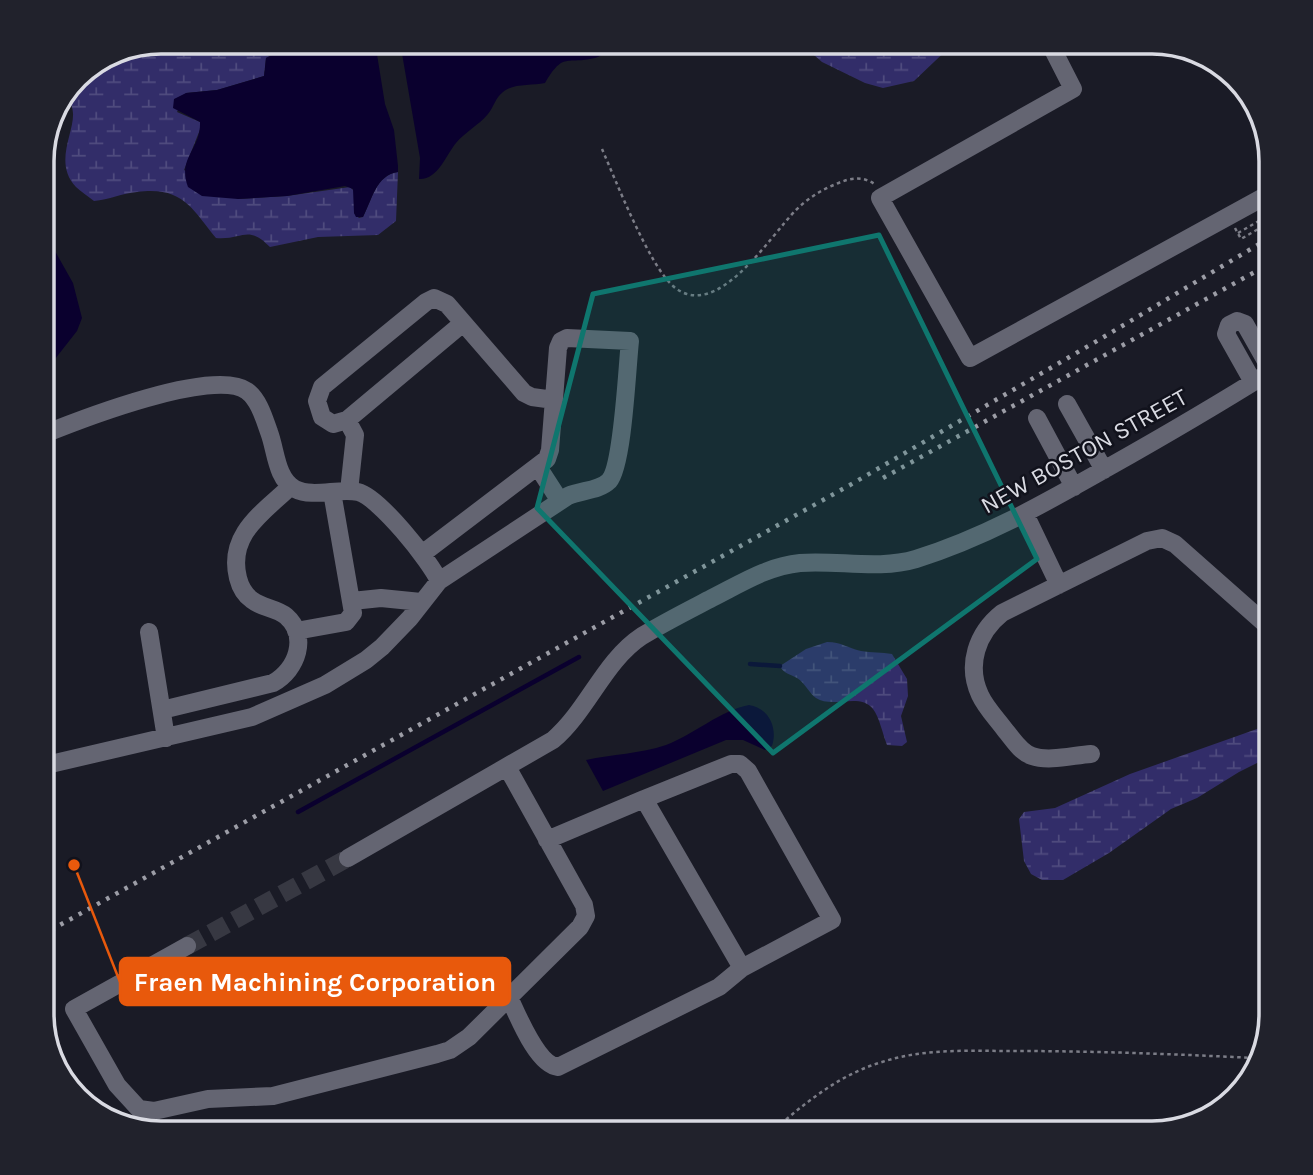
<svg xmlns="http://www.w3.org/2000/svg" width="1313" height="1175" viewBox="0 0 1313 1175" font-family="Karla,sans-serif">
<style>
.wetland{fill:url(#wetland-marsh)}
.water{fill:#0a002e}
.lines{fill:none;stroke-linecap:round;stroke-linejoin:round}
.stream{stroke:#0a002e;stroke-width:4.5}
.minor-tunnel{stroke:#373842;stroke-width:18;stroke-dasharray:18 9;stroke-linecap:butt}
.path{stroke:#7c7d87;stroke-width:2.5;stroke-dasharray:3.5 3.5;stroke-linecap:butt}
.minor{stroke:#646572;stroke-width:18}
.rail{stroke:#9c9da6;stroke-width:4.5;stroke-dasharray:3.5 7;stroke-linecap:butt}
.marked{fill:#0f766e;fill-opacity:0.2;stroke:#0f766e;stroke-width:5;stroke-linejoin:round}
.labels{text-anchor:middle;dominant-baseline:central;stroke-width:5;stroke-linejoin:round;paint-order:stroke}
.street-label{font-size:24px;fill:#d9dae2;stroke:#11121c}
.rim{fill:none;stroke:#d9dae2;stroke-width:3.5}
.leader{fill:none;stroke:#e8590c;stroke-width:2.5}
.callout-dot{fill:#e8590c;stroke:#11121c;stroke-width:2.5}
.callout{fill:#e8590c;stroke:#e8590c;stroke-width:2.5}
.callout-label{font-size:26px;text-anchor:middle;font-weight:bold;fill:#fff}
</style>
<defs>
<pattern id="wetland-marsh" width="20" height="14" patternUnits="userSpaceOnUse" patternTransform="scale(1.75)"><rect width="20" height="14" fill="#322d69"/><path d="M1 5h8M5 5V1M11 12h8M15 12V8" fill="none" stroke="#4f4b7e"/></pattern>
</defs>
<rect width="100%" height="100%" fill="#1a1b26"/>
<!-- wetland -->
<path class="wetland" d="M 161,42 L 229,42 L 236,48 L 270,56 L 266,58 L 264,76 L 217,90 L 186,93 L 177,112 L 200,122 L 201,127 L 184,170 L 238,199 L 287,196 L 350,187 L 355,192 L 354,213 L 359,218 L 363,217 C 372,200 376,175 398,172 L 396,221 L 378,235 L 318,237 L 270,247 C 247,224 244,240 216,238 C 192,209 183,186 137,192 C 122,193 109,200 94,201 C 88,196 81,192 76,187 C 46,155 92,115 63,96 L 82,72 Z
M 741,42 L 793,42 L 779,53 L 757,55 Z
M 799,42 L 955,42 L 914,81 L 883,88 L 865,83 L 822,62 Z
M 827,642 C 842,642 847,648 861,651 C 871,653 882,652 892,654 L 907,679 L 908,696 L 901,716 L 907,742 L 902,746 L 887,745 C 883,735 879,716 873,709 C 860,692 833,709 816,698 C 809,693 805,683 797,678 C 790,674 784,674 780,666 L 806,649 Z
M 1271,724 L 1271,756 L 1239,772 L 1197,798 L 1171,809 L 1109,853 L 1063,880 L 1042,880 L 1031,874 L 1024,861 L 1019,819 L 1024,812 L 1055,808 L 1130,774 Z"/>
<!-- water -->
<path class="water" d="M 316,42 L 375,42 L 385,104 L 394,130 L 398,166 L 398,172 C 376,175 372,200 363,217 L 356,217 L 354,213 L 353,189 L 345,186 L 287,196 L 238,199 L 202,196 L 188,187 C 177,158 201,149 200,122 L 173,108 L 174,99 L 186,93 L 217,90 L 264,76 L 266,58 C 278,51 301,49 316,42 Z
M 400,42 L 618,42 C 612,47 603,56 595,58 C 566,65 564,51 545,83 C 532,86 513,83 503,92 C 495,98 494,107 488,114 C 479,125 465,132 456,143 C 446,155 438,180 419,179 L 420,158 Z
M 42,228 L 73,283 L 82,318 L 77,331 L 55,359 L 42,369 Z
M 749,705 C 769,708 778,728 772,746 L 765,750 L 743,740 L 726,740 L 603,791 L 586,760 C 612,754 640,754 666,745 C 693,735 721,710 749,705 Z"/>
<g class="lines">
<!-- stream -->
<path class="stream" d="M 750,664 L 780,666
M 298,812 L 579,657"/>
<!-- minor-tunnel -->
<path class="minor-tunnel" d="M 187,946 L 348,858"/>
<!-- path -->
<path class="path" d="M 602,149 C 616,181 649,265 673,286 C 716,324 770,236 796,210 C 807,199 821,190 836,184 C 850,178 862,175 876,185
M 1235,228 L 1241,239 L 1260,228 L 1271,248
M 1238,233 L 1271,214
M 770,1133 C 804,1104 838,1075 882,1062 C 925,1048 970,1051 1014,1051 C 1094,1051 1174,1054 1254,1058"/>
<!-- minor -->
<path class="minor" d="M 1049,42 L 1073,89 L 880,198 L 970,358 L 1271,193
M 463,323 L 347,420 L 333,424 L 322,417 L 317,401 L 322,387 L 426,302 L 434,298 L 447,304 L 524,393 L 532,397 L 554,400
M 1253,382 L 1226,334 L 1229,325 L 1237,321 L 1245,324 L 1271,370
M 1067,404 L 1104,470
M 1037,418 L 1074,487
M 347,420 L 355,435 L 349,491
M 42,435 C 79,420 214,367 247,391 C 259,400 264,418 269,432 C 276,450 276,479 295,489 C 313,498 338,488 358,492 C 378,496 431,562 439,581
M 538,467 L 560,501
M 1025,514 L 1059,585
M 352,601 L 381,598 L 421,602
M 296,631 L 346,622 L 353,613 L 332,492
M 149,632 L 166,738
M 162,710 L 273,683 C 297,670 309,636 286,616 C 276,608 262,608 252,600 C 245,595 240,586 238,578 C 227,534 264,512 291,486
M 1091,754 C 1074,755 1049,762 1032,756 C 1020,752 1013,739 1005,730 C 997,719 986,708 980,695 C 966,665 977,633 1002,613 L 1147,541 L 1162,538 L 1175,544 L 1271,629
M 42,766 L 252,717 L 325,685 L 366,660 L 382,647 L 410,618 L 439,581 L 568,496 C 581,490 599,491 609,481 C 623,466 627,367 630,341 L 567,338 L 561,341 L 558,348 L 550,450 L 547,459 L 422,554
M 644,799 L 731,764 L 740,764 L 748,771 L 832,920 L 742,968
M 348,858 L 553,740 C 588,710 604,661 642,636 C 665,622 689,610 712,598 C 740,584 768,566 800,563 C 838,560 879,570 916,559 C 984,538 1045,503 1107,468 C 1162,437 1217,405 1271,371
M 187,946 L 74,1009 L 117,1085 L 139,1109 L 154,1111 L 208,1099 L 273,1096 L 437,1054 L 450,1050 L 469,1037 L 580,927 L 586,916 L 584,905 L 507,767
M 509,997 C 518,1016 537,1065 558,1067 L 719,987 L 742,968 L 644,799 L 547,840"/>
<!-- rail -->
<path class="rail" d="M 883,478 L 1271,263
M 42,935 L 850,485 L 1102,338 L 1271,237"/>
</g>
<!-- marked area -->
<path class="marked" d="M 879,235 L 1037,559 L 773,753 L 537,508 L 593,294 Z"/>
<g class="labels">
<!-- street labels -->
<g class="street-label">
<text transform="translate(1084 451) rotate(-29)">NEW BOSTON STREET</text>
</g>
</g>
<!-- crop -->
<path d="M0 0H1313V1175H0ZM161 54H1152A107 107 0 0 1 1259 161V1014A107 107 0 0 1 1152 1121H161A107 107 0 0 1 54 1014V161A107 107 0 0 1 161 54Z" fill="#21222c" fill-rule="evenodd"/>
<path class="rim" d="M161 54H1152A107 107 0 0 1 1259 161V1014A107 107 0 0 1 1152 1121H161A107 107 0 0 1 54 1014V161A107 107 0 0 1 161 54Z"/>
<!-- callouts -->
<path class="leader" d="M74 865L120 982"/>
<circle class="callout-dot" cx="74" cy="865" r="7"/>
<rect class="callout" x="120" y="958" width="390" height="47" rx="7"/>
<g class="callout-label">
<text x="315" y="991">Fraen Machining Corporation</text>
</g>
</svg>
